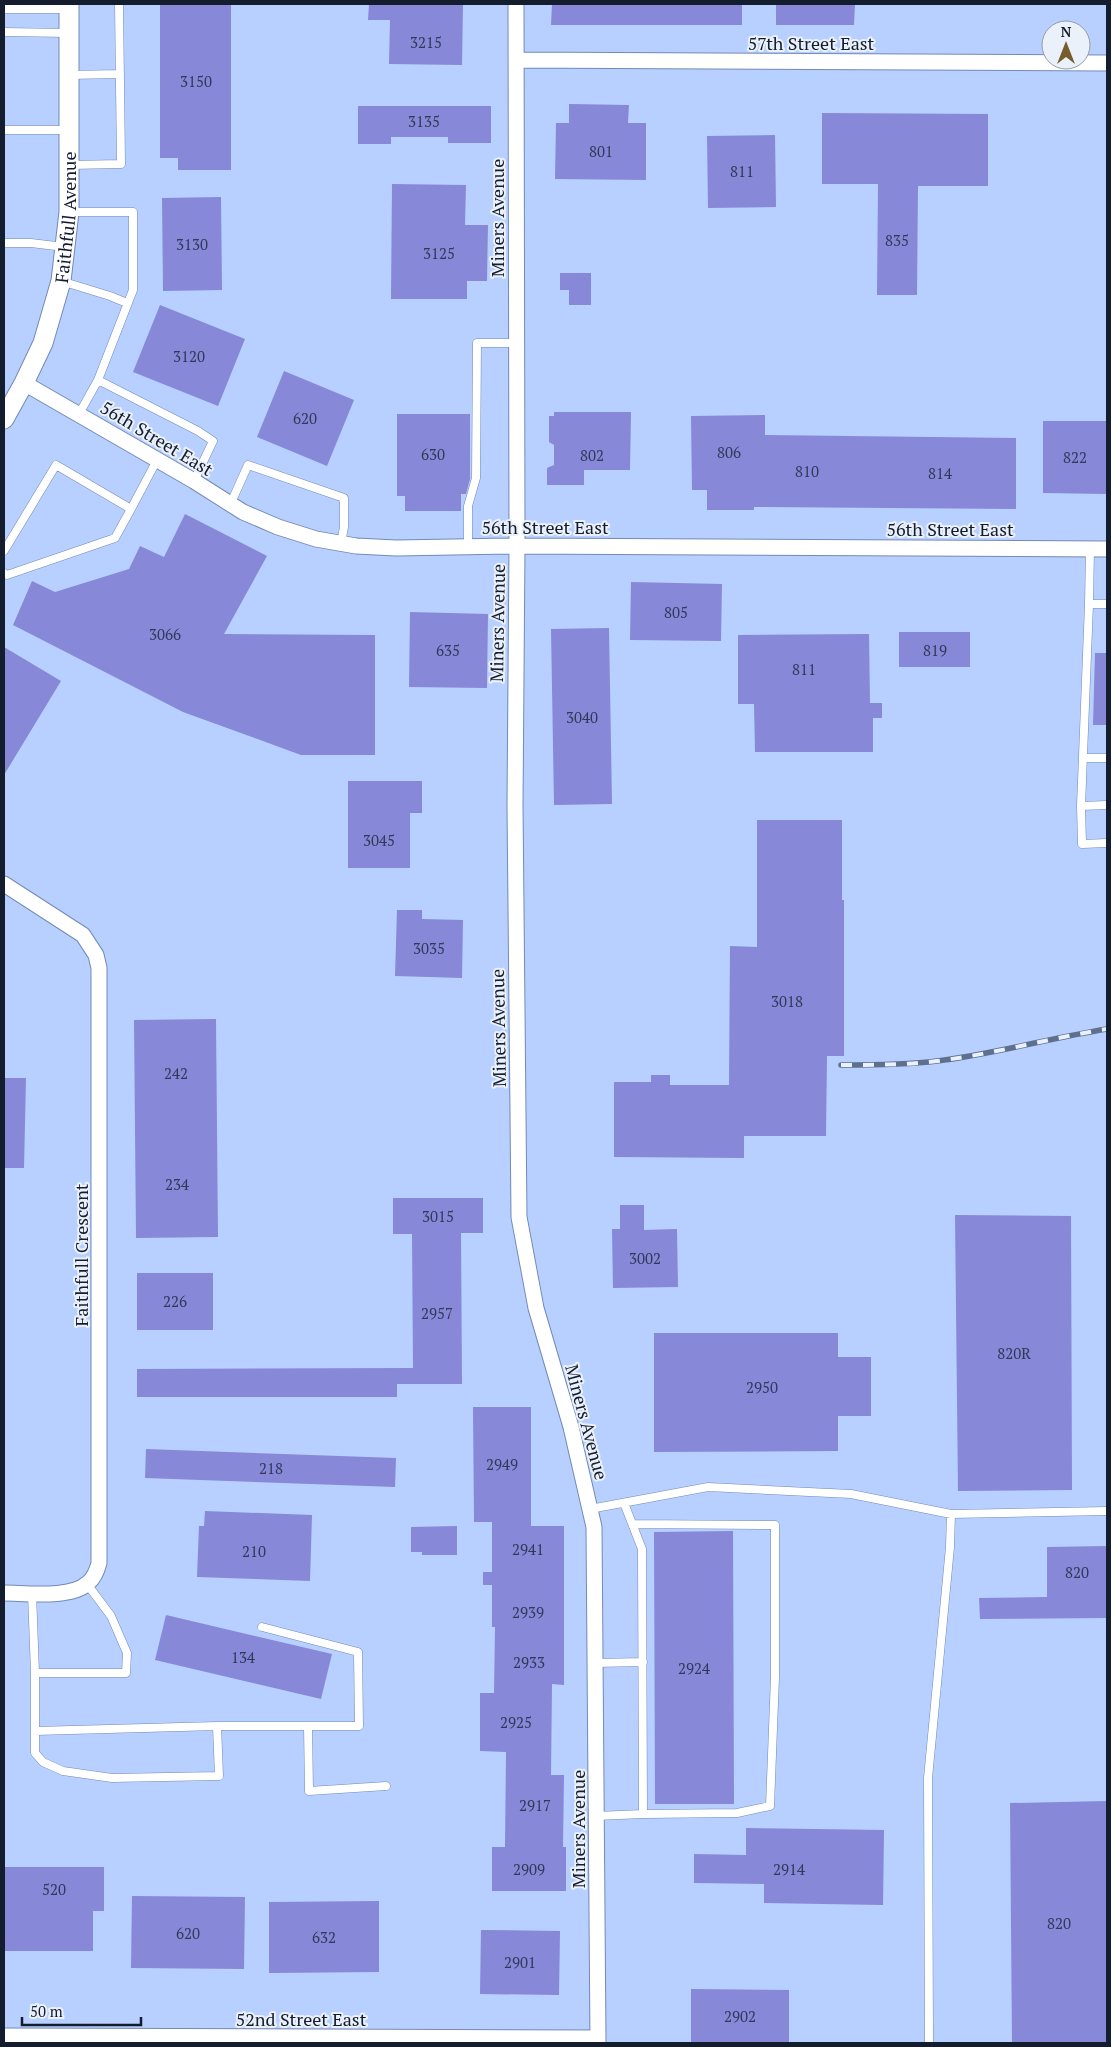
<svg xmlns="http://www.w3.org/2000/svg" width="1111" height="2047" viewBox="0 0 1111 2047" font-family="'PT Serif',serif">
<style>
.building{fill:#8788d8}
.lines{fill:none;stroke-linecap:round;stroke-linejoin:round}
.service-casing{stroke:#728ab5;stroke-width:9}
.minor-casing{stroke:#728ab5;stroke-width:17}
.tertiary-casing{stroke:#728ab5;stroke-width:21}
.service{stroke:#fff;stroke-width:8}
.minor{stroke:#fff;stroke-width:15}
.tertiary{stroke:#fff;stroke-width:19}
.rail-casing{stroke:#5f708f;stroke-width:5.5}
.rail{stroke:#ebf1fa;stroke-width:4;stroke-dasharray:11;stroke-linecap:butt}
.labels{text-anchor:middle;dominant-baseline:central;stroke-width:4;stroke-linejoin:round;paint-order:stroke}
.number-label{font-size:15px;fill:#313858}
.street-label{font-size:18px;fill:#141d2e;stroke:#ebf1fa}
</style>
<rect width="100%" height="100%" fill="#b7d0ff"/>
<!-- building -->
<path class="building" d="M 160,4 L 231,4 L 231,170 L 178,170 L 178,158 L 160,158 Z
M 369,4 L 463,4 L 462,65 L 389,64 L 390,20 L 368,20 Z
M 552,4 L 742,4 L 742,25 L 551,25 Z
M 776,4 L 855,4 L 854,25 L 776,25 Z
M 569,104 L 629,105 L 628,123 L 646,123 L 646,180 L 555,179 L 556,123 L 569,123 Z
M 358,106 L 491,106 L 491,143 L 448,143 L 448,137 L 391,137 L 391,144 L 358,144 Z
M 822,113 L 988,114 L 988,186 L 918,186 L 917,295 L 877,295 L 878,184 L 822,184 Z
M 775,135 L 776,207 L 708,208 L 707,136 Z
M 392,184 L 466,185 L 465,225 L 488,225 L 487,281 L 467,281 L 467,299 L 391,299 Z
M 221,197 L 222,290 L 163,291 L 162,198 Z
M 560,273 L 591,273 L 591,305 L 569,305 L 569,290 L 560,290 Z
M 160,305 L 245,339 L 218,406 L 133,372 Z
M 284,371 L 354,400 L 327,466 L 257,437 Z
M 554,412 L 631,412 L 630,470 L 584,470 L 584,485 L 547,485 L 547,468 L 554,465 L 554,445 L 549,442 L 549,416 L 554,416 Z
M 397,414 L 470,414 L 470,479 L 466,494 L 461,494 L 461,511 L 405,511 L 405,496 L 397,496 Z
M 765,415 L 765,435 L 1016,438 L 1016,509 L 754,507 L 754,510 L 707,510 L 707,490 L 692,490 L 691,416 Z
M 1043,421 L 1107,421 L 1107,494 L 1043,493 Z
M 185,514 L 267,556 L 224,634 L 375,635 L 375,755 L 301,755 L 183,712 L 13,625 L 32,581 L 55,592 L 129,569 L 140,546 L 164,557 Z
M 631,582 L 722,584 L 721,641 L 630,640 Z
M 410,612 L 488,614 L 487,688 L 409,687 Z
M 609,628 L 612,804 L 554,805 L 551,629 Z
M 899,632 L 970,632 L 970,667 L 899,667 Z
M 869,634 L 870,703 L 882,703 L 882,718 L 873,718 L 873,752 L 755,752 L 754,704 L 738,704 L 738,635 Z
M 4,647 L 61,681 L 4,775 Z
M 1095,653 L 1107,653 L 1107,725 L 1093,725 Z
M 348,781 L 422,781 L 422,813 L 410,813 L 410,868 L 348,868 Z
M 757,820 L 842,820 L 842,900 L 844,900 L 844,1056 L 827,1056 L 826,1136 L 744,1136 L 744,1158 L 614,1157 L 614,1082 L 651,1082 L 651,1075 L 670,1075 L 670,1085 L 729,1085 L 730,946 L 757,947 Z
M 397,910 L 422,910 L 422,919 L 463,920 L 462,978 L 395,976 Z
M 216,1019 L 218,1237 L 136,1238 L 134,1020 Z
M 4,1078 L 26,1078 L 24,1168 L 4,1168 Z
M 393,1198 L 483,1198 L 483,1233 L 461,1233 L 462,1384 L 397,1384 L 397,1397 L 137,1397 L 137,1369 L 413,1368 L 412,1234 L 393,1234 Z
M 620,1205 L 644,1205 L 644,1230 L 677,1229 L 678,1287 L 613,1288 L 612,1229 L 620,1229 Z
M 955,1215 L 1071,1216 L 1072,1490 L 958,1491 Z
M 137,1273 L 213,1273 L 213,1330 L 137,1330 Z
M 654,1333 L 838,1333 L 838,1357 L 871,1357 L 871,1416 L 838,1416 L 838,1451 L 654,1452 Z
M 473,1407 L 531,1407 L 531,1526 L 564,1526 L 564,1685 L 552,1684 L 551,1775 L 564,1775 L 563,1847 L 566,1847 L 566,1891 L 492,1891 L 492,1847 L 505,1847 L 506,1752 L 480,1751 L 480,1693 L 494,1693 L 495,1627 L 492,1627 L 492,1585 L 483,1585 L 483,1572 L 492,1572 L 492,1522 L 474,1522 Z
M 146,1449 L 396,1458 L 395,1487 L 145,1478 Z
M 205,1511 L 312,1515 L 310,1581 L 197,1577 L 199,1526 L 204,1526 Z
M 457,1526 L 457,1555 L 422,1555 L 422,1552 L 411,1552 L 411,1527 Z
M 733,1531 L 734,1804 L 655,1804 L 654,1532 Z
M 1107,1546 L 1107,1618 L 980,1619 L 979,1598 L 1047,1597 L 1047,1547 Z
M 166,1615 L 332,1654 L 321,1699 L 155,1660 Z
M 1107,1801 L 1107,2043 L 1012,2043 L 1010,1803 Z
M 746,1828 L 884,1830 L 883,1905 L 764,1903 L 764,1884 L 694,1883 L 694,1854 L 746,1855 Z
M 4,1867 L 104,1867 L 104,1911 L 93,1911 L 93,1951 L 4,1951 Z
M 132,1896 L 245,1897 L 244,1969 L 131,1968 Z
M 379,1901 L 379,1972 L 269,1973 L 269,1902 Z
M 481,1930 L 560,1931 L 559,1995 L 480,1994 Z
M 691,1989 L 789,1990 L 789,2043 L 691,2043 Z"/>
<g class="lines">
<defs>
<path id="service" d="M 4,9 L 69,9
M 4,32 L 69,33
M 69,75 L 120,74
M 4,130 L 69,130
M 69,165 L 121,164 L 119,4
M 70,212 L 133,212 L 133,290 L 98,380 L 79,414
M 4,243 L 31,243 L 64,247
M 61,281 L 110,296 L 127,303
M 98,380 L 198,431 L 213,441 L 194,481
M 230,505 L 248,465 L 344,498 L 344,527 L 341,543
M 468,546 L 468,506 L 476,478 L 477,343 L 516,343
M 1090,549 L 1089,604 L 1107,604
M 4,551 L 56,465 L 131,509 L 157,460
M 4,573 L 7,575 L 115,538 L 131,509
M 1083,758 L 1107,758
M 1107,805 L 1081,806 L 1082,844 L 1107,843
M 1081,806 L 1089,604
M 590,1509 L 708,1487 L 851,1494 L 951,1514 L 1107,1511
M 633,1524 L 775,1525 L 775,1677 L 770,1806 L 737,1813 L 643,1814
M 32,1593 L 35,1673 L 126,1673 L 127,1653 L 111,1616 L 87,1584
M 595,1663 L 643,1662
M 217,1726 L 359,1726 L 358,1652 L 262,1627
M 308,1726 L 309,1791 L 386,1786
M 35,1731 L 217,1726 L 219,1776 L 112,1778 L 63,1771 L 43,1762 L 35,1753 L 35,1673
M 596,1816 L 643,1814 L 642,1549 L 624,1503
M 929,2043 L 928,1778 L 950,1547 L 951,1514"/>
<path id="minor" d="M 516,4 L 517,546 L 515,805 L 519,1217 L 536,1308 L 571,1427 L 594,1527 L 598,2043
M 516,60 L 1107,63
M 24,383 L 194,481 L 243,512 L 278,527 L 316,539 L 356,546 L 396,548 L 517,546 L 1107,549
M 4,884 L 83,935 L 96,955 L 99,968 L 99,1563 C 97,1571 94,1578 88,1583 C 71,1599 26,1593 4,1593
M 4,2036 L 598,2038"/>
<g id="tertiary">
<path id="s1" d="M 4,419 L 24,383 L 43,343 L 61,281 L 69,212 L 69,4"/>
</g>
</defs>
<!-- service casing -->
<use href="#service" class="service-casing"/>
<!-- minor casing -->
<use href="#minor" class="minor-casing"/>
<!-- tertiary casing -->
<use href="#tertiary" class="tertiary-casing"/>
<!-- service -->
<use href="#service" class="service"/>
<!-- minor -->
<use href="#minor" class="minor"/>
<!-- tertiary -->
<use href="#tertiary" class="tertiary"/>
<defs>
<path id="rail" d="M 841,1065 C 873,1065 905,1065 937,1061 C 994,1054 1050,1038 1107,1029"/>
</defs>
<!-- rail casing -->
<use href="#rail" class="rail-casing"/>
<!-- rail -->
<use href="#rail" class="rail"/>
</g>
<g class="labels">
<!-- number labels -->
<g class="number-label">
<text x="426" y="42">3215</text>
<text x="196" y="81">3150</text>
<text x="424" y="121">3135</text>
<text x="601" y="151">801</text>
<text x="742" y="171">811</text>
<text x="897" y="240">835</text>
<text x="192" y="244">3130</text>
<text x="439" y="253">3125</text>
<text x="189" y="356">3120</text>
<text x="305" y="418">620</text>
<text x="729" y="452">806</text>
<text x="433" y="454">630</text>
<text x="592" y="455">802</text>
<text x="1075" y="457">822</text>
<text x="807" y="471">810</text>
<text x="940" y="473">814</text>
<text x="676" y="612">805</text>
<text x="165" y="634">3066</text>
<text x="448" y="650">635</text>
<text x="935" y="650">819</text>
<text x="804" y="669">811</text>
<text x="582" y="717">3040</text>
<text x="379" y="840">3045</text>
<text x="429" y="948">3035</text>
<text x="787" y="1001">3018</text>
<text x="176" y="1073">242</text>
<text x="177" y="1184">234</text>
<text x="438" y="1216">3015</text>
<text x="645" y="1258">3002</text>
<text x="175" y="1301">226</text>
<text x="437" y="1313">2957</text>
<text x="1014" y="1353">820R</text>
<text x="762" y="1387">2950</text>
<text x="502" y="1464">2949</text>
<text x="271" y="1468">218</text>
<text x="528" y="1549">2941</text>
<text x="254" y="1551">210</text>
<text x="1077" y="1572">820</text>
<text x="528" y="1612">2939</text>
<text x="243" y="1657">134</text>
<text x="529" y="1662">2933</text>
<text x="694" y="1668">2924</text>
<text x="516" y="1722">2925</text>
<text x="535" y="1805">2917</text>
<text x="529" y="1869">2909</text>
<text x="789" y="1869">2914</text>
<text x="54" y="1889">520</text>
<text x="1059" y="1923">820</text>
<text x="188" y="1933">620</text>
<text x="324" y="1937">632</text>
<text x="520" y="1962">2901</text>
<text x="740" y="2016">2902</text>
</g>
<!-- street labels -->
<g class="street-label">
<text x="811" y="43">57th Street East</text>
<text stroke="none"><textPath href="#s1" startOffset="214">Faithfull Avenue</textPath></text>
<text transform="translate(497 218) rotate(-90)">Miners Avenue</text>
<text transform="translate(157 438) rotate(31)">56th Street East</text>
<text x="545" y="527">56th Street East</text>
<text x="950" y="529">56th Street East</text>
<text transform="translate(497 623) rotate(-89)">Miners Avenue</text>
<text transform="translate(498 1028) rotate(-91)">Miners Avenue</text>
<text transform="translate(81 1255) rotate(-90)">Faithfull Crescent</text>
<text transform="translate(587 1422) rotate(75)">Miners Avenue</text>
<text transform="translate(578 1829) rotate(-90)">Miners Avenue</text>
<text x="301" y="2019">52nd Street East</text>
</g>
</g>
<!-- border -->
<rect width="1111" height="2047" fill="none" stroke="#141d2e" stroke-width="10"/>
<!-- north arrow -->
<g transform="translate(1066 45)"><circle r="24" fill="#ebf1fa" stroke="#959ca8"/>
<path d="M0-4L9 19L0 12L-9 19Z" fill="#755d2e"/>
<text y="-8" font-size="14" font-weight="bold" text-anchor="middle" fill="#141d2e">N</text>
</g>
<!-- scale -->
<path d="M22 2017v8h119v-8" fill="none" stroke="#141d2e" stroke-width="2.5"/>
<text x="30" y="2017" font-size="15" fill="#141d2e" stroke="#ebf1fa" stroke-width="4" paint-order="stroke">50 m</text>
</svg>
